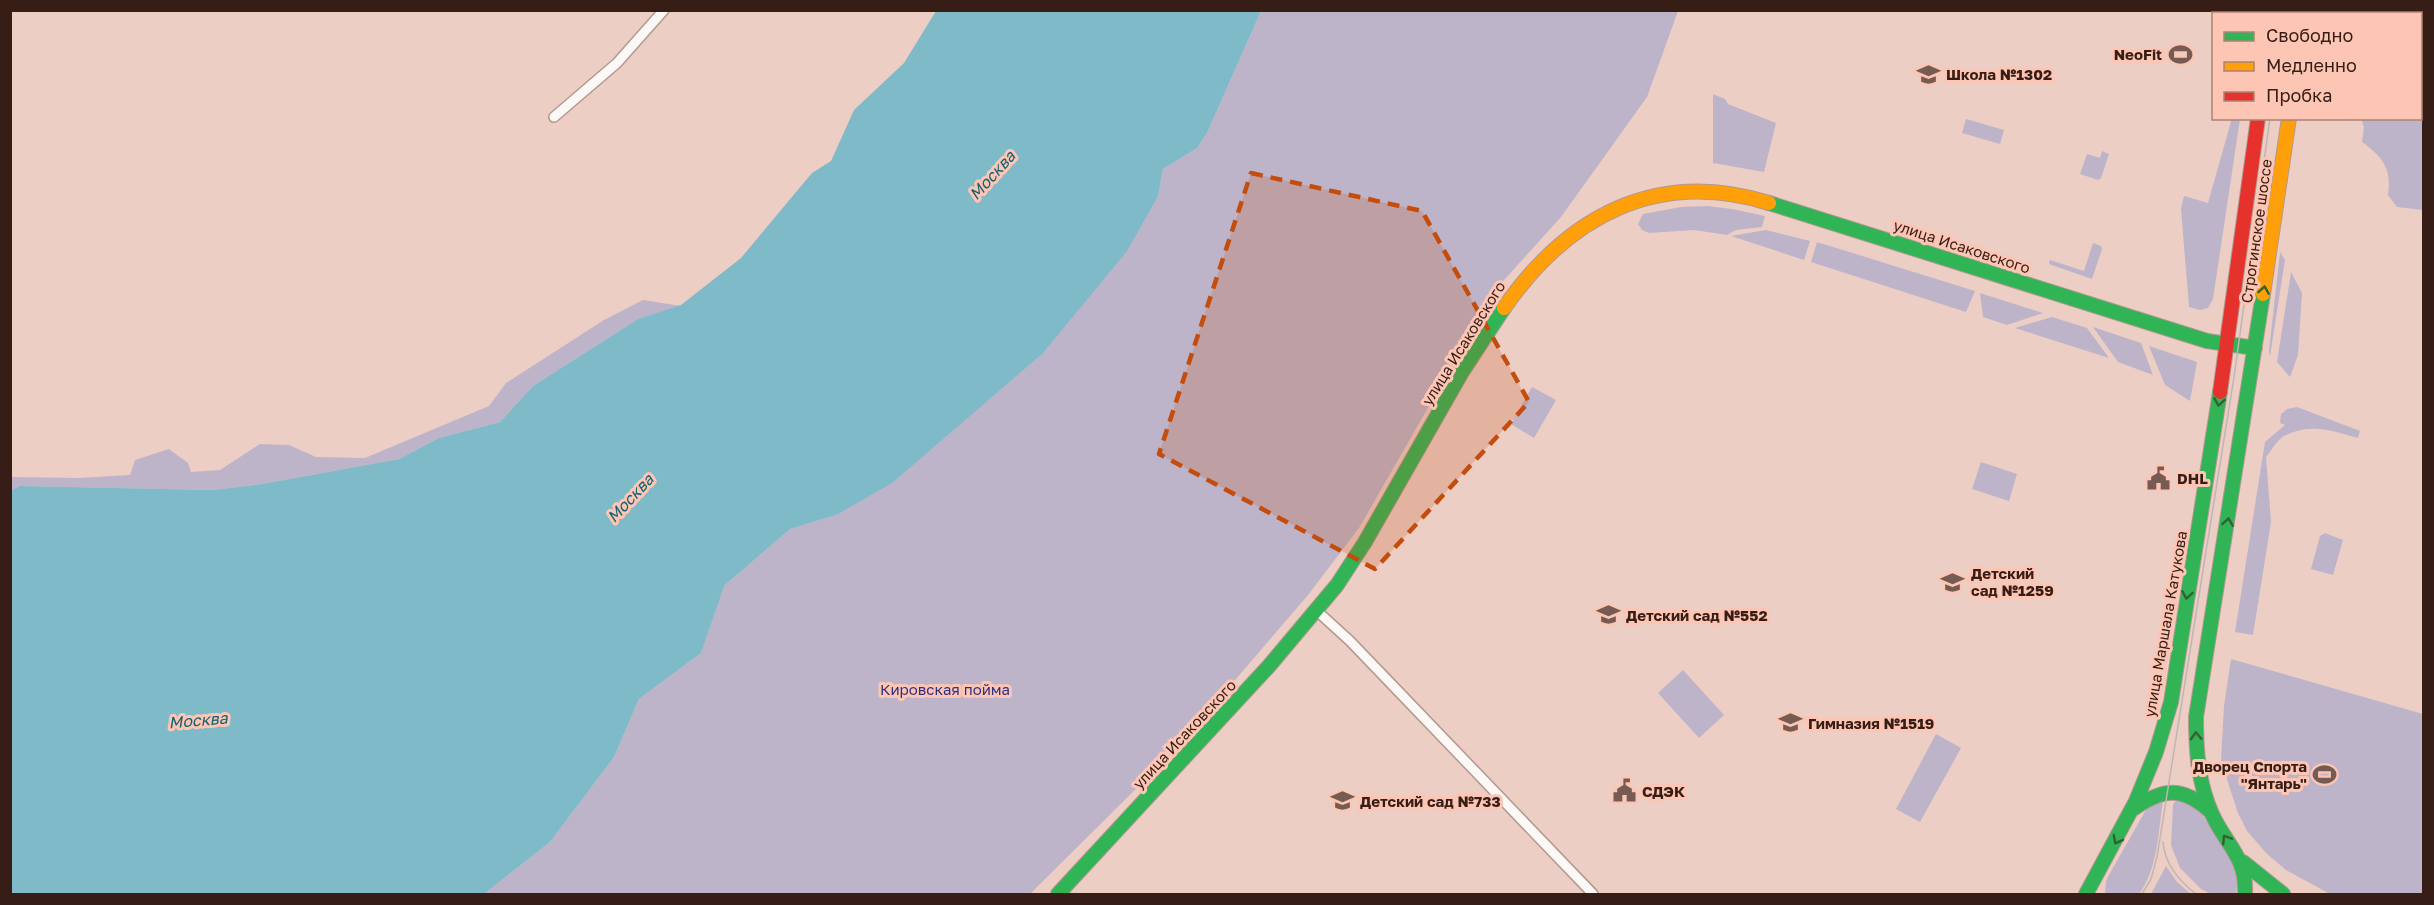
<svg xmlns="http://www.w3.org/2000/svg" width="2434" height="905" viewBox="0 0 2434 905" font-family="'Golos Text',sans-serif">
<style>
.green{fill:#bdb4ca}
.water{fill:#7fbac8}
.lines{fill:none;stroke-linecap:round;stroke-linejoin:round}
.street-casing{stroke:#b29991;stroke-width:12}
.fast-casing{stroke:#b29991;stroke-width:16}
.slow-casing{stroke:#b29991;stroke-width:16}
.jam-casing{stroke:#b29991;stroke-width:16}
.street{stroke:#fcf8f6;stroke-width:9}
.fast{stroke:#30b455;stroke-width:14}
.slow{stroke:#ff9f0a;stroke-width:14}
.jam{stroke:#e5322d;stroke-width:14}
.tram{stroke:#bfb6b4;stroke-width:1.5}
.oneway{stroke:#336132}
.marked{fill:#c44d0e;fill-opacity:0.2;stroke:#c44d0e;stroke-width:4.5;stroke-dasharray:12 8;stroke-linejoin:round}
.labels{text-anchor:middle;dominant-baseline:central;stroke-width:6;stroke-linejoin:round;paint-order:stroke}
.poi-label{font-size:15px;font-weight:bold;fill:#361d15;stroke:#fdc5b4;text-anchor:start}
.street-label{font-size:15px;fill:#361d15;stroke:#fdc5b4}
.park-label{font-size:15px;fill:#30317e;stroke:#fdc5b4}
.water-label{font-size:16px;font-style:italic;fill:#136274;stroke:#fdc5b4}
</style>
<rect width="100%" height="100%" fill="#eccec5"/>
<!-- green -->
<path class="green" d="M 1261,11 L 1678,11 L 1647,97 L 1561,217 L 1496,289 L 1359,528 L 1308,595 L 1175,750 L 1030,894 L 484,894 L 550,842 L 614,757 L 639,699 L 701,653 L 723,587 L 790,529 L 836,515 L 1158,196 L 1163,169 L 1197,148 L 1207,133 Z
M 2421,88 L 2423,88 L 2423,210 L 2397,207 L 2388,195 C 2392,169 2383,157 2362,142 L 2364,127 L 2361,119 L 2420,118 Z
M 1713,94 L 1725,99 L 1728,104 L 1776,123 L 1764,172 L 1713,163 Z
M 2232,118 L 2240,119 L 2213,299 L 2208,308 L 2200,310 L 2189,307 L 2181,209 L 2184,196 L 2208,203 Z
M 1966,119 L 2004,130 L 2000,144 L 1962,133 Z
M 2102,151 L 2109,154 L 2101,178 L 2098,180 L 2080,174 L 2087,154 L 2100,158 Z
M 1707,206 L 1732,209 L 1765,216 L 1762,227 L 1736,230 L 1727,235 L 1694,230 L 1649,233 L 1642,230 L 1638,224 L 1643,214 L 1681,207 Z
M 1766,230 L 1810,241 L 1804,260 L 1731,236 Z
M 1817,242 L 1975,291 L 1966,312 L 1811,262 Z
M 2093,243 L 2101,246 L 2102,249 L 2092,279 L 2049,264 L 2050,260 L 2084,271 Z
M 2280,252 L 2285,260 L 2270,356 L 2269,351 Z
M 2291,272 L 2302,293 L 2298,355 L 2290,377 L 2277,362 Z
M 1980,293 L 2043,313 L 2007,325 L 1983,317 Z
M 643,300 L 681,306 L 638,319 L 533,386 L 500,422 L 439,438 L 399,459 L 262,484 L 214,490 L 20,486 L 11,490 L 11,477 L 79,478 L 130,475 L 135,460 L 169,449 L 188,463 L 191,472 L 220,470 L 260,444 L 289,445 L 316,457 L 365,458 L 489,406 L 506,383 L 604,320 Z
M 2052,317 L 2087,328 L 2109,358 L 2015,328 Z
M 2093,327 L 2141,343 L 2153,375 L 2118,362 Z
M 2149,346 L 2197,362 L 2190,401 L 2165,385 Z
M 1532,387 L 1556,400 L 1534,438 L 1511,424 Z
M 2297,407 L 2360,431 L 2358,438 C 2334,431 2309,422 2284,436 C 2277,440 2271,451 2266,457 L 2271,522 L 2253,635 L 2235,632 L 2265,442 L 2285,425 L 2280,423 L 2281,414 L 2287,409 Z
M 1981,462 L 2017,474 L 2009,501 L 1972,489 Z
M 2325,533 L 2343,540 L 2333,575 L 2311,569 L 2320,536 Z
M 2231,659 L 2423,714 L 2423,894 L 2330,894 L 2286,870 L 2267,854 L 2247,831 L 2238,813 L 2221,761 L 2224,706 Z
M 1683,670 L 1724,715 L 1699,738 L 1658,693 Z
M 1936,734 L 1961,748 L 1920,822 L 1896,809 Z
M 2176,800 C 2183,801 2189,801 2195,805 C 2201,810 2233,862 2236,871 C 2238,879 2238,886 2236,894 L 2211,894 L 2201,889 L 2180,868 L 2171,845 L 2173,805 Z
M 2156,801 L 2163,801 C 2158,832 2158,869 2139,894 L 2105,894 L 2106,881 L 2110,873 L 2147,808 Z
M 2166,866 L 2177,882 L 2191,894 L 2151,894 Z"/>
<!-- water -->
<path class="water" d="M 936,11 L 1261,11 L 1207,133 L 1197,148 L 1163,169 L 1158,196 L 1127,251 L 1043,353 L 892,483 L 836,515 L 790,529 L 724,586 L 701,653 L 639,699 L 614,757 L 550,842 L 484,894 L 11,894 L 11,490 L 20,486 L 214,490 L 262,484 L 399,459 L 439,438 L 500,422 L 533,386 L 638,319 L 681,305 L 741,258 L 812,173 L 831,161 L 854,110 L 904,63 Z"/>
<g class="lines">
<defs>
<path id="street" d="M 554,117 L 617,63 L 664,10
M 1316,610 L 1350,641 L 1593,894"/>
<path id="fast" d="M 2272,10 L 2272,14
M 1769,203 L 2207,341 L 2255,348
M 2133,809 C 2163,788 2182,786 2210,811
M 2243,862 L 2283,894
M 1058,894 L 1269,666 L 1337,585 L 1365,542 L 1462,372 L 1504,308
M 2086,894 L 2136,801 L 2156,752 L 2171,702 L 2220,392
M 2245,894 C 2247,857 2226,845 2212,814 C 2198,783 2196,750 2196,717 L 2263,294"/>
<path id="slow" d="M 2263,294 L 2289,118
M 1504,308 C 1568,216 1657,168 1769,203"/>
<path id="jam" d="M 2303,14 L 2304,10
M 2220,392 L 2258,118"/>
</defs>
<!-- street casing -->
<use href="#street" class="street-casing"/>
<!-- fast casing -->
<use href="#fast" class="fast-casing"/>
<!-- slow casing -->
<use href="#slow" class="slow-casing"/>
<!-- jam casing -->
<use href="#jam" class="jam-casing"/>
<!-- street -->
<use href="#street" class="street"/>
<!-- fast -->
<use href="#fast" class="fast"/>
<!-- slow -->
<use href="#slow" class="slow"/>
<!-- jam -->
<use href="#jam" class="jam"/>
<!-- tram -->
<path class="tram" d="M 2291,14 L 2292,10
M 2163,842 C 2165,865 2179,881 2196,894
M 2142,894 L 2151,879 L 2157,857 L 2234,377 L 2270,118"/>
</g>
<!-- one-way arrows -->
<defs><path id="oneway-chevron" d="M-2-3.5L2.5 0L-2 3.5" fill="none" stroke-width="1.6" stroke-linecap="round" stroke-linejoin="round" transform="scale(1.5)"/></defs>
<g class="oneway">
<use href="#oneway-chevron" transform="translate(2264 290) rotate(-81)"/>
<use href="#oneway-chevron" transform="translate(2219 402) rotate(99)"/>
<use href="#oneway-chevron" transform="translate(2228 522) rotate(-81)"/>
<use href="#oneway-chevron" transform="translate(2187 595) rotate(99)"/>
<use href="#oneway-chevron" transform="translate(2196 736) rotate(-92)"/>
<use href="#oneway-chevron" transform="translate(2226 839) rotate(-123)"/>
<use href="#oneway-chevron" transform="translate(2117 840) rotate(118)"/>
</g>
<!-- marked area -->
<path class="marked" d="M 1251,173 L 1422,211 L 1529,402 L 1375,569 L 1159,454 Z"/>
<!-- icons -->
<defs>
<symbol id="stadium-bare" viewBox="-9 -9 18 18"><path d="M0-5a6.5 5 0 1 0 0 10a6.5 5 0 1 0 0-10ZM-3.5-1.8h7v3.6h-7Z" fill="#765b53" stroke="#fdc5b4" stroke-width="2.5" paint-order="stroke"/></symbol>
<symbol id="school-bare" viewBox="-9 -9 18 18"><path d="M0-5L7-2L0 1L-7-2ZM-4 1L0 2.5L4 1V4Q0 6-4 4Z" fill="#765b53" stroke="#fdc5b4" stroke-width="2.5" paint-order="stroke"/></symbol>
<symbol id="civic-bare" viewBox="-9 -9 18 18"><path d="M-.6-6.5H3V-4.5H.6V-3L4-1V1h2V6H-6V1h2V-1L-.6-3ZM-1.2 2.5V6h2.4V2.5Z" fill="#765b53" stroke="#fdc5b4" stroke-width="2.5" paint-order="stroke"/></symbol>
</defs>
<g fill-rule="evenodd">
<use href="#stadium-bare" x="2164" y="38" width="33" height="33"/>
<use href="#school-bare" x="1912" y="58" width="33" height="33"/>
<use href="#civic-bare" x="2142" y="462" width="33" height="33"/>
<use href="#school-bare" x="1936" y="566" width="33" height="33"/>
<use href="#school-bare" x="1592" y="598" width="33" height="33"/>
<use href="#school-bare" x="1774" y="706" width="33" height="33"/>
<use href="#stadium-bare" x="2308" y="758" width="33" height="33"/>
<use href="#civic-bare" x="1608" y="774" width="33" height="33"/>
<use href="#school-bare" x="1326" y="784" width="33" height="33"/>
</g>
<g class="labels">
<!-- poi labels -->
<g class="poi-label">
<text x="2162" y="54" text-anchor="end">NeoFit</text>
<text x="1946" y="74">Школа №1302</text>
<text x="2177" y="478">DHL</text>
<text x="1971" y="573">Детский<tspan x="1971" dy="17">сад №1259</tspan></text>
<text x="1626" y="615">Детский сад №552</text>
<text x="1808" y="723">Гимназия №1519</text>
<text x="2307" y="766" text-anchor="end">Дворец Спорта<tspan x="2307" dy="17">"Янтарь"</tspan></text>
<text x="1642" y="791">СДЭК</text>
<text x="1360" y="801">Детский сад №733</text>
</g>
<!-- street labels -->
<g class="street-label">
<text transform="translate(2256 231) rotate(-82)">Строгинское шоссе</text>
<text transform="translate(1962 246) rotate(18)">улица Исаковского</text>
<text transform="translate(1463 343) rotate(-58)">улица Исаковского</text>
<text transform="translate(2165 624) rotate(-80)">улица Маршала Катукова</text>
<text transform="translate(1184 734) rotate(-47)">улица Исаковского</text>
</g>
<!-- park labels -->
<g class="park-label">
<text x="945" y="689">Кировская пойма</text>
</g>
<!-- water labels -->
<g class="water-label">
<text transform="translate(992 175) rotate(-48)">Москва</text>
<text transform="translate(630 498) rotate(-47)">Москва</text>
<text transform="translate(198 720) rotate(-5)">Москва</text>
</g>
</g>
<!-- border -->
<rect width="2434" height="905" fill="none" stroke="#361d15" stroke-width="24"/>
<!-- legend -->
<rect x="2212" y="12" width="210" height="108" fill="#fdc5b4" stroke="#ad8274" stroke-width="1.5"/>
<rect x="2224" y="32" width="30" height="9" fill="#30b455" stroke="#ad8274" stroke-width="1.5"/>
<text x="2266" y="42" font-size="18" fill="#361d15">Свободно</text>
<rect x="2224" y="62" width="30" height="9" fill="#ff9f0a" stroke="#ad8274" stroke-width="1.5"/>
<text x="2266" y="72" font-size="18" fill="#361d15">Медленно</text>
<rect x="2224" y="92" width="30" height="9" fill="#e5322d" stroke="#ad8274" stroke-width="1.5"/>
<text x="2266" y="102" font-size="18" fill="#361d15">Пробка</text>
</svg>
